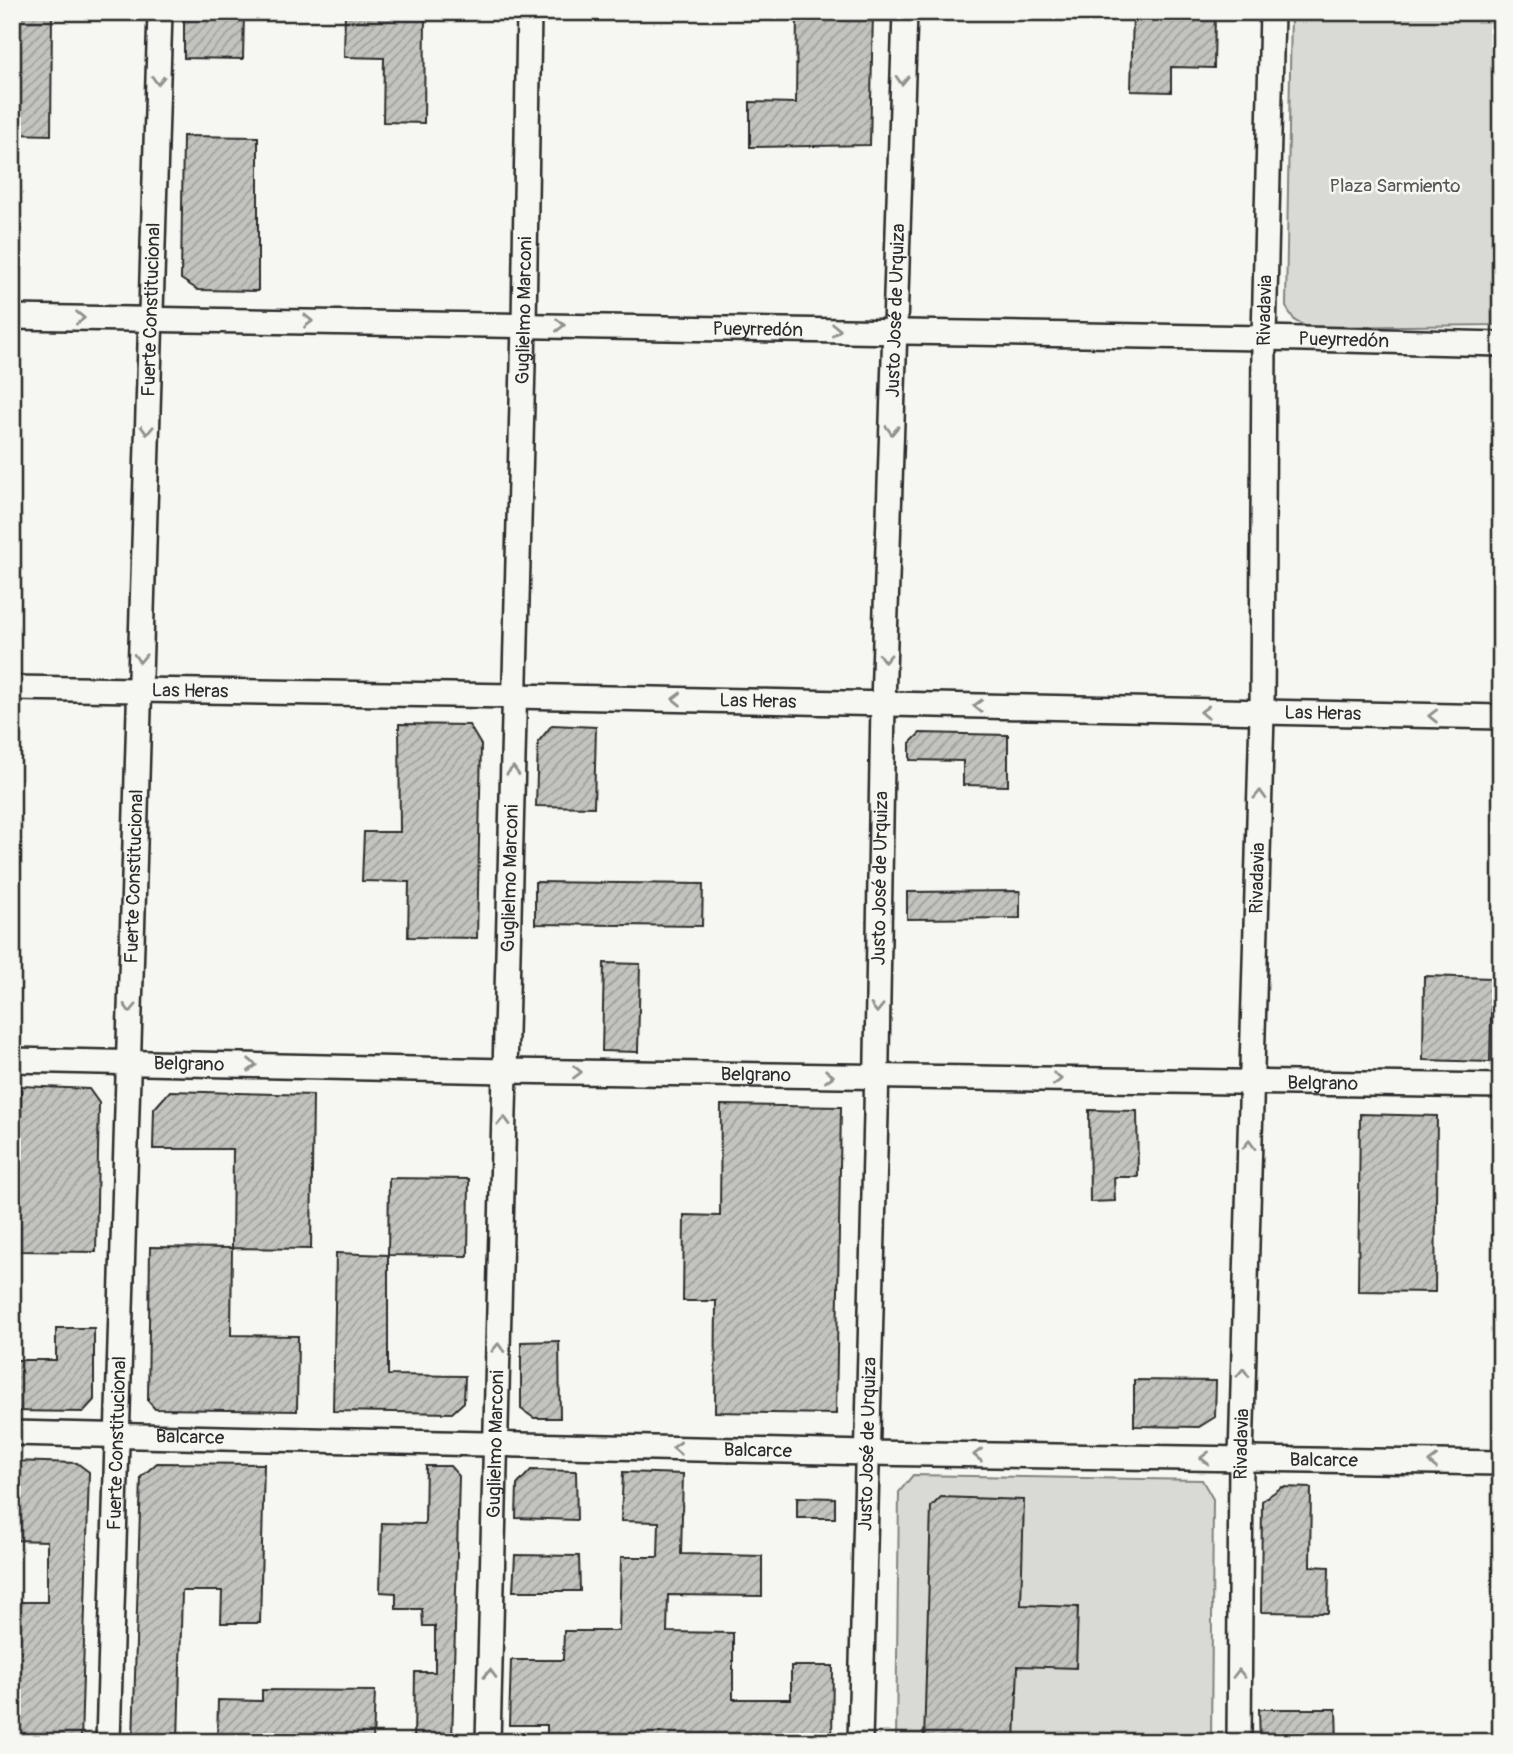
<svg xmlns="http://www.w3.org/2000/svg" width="1513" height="1754" viewBox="0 0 1513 1754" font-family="Pangolin,sans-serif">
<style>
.park{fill:#d9d9d5;stroke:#828280;stroke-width:2}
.building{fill:url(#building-hatch);stroke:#2b2b2b;stroke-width:2}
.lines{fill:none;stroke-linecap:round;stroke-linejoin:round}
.street-casing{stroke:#2b2b2b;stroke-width:28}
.street{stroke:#f6f6f2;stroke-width:23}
.oneway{stroke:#90908e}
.labels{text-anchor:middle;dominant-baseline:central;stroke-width:5;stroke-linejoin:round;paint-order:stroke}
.park-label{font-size:19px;fill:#565656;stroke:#f6f6f2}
.street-label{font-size:19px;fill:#2b2b2b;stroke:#f6f6f2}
</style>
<defs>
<pattern id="building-hatch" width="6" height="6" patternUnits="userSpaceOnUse" patternTransform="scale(1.75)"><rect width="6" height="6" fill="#c3c3c0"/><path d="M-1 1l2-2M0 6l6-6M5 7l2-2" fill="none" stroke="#9f9f9c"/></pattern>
</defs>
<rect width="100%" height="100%" fill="#f6f6f2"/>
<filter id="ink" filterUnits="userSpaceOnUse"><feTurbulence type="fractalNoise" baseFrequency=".0143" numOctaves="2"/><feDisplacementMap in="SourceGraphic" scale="14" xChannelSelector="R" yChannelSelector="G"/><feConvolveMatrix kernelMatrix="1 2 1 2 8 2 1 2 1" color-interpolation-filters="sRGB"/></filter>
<g filter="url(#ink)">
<!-- park -->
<path class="park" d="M 1291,12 L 1501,12 L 1501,325 L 1307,327 L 1295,321 L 1286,307 Z
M 12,1086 L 21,1086 L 18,1318 L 12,1318 Z
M 913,1475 L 1202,1480 L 1213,1499 L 1211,1742 L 896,1742 L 899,1492 Z"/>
<!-- building -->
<path class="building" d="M 14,12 L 52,12 L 51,135 L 12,134 Z
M 184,12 L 244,12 L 243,59 L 184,58 Z
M 345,12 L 425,12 L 424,123 L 383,122 L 384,58 L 344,57 Z
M 797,12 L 873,12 L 870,145 L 750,147 L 750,102 L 796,103 Z
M 1133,12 L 1215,12 L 1214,68 L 1171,67 L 1171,92 L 1131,91 Z
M 183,136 L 258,137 L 258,291 L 198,290 L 181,279 Z
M 399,724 L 469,725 L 481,745 L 477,938 L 408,937 L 409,882 L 362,881 L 364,832 L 400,832 Z
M 552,725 L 596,727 L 594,807 L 536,806 L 538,742 Z
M 920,733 L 1008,735 L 1008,786 L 963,785 L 963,761 L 910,760 L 910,743 Z
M 535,882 L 703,884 L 702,926 L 535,924 Z
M 1020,891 L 1020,918 L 907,919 L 907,892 Z
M 604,963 L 640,964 L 638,1052 L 602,1051 Z
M 1424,976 L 1492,978 L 1490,1062 L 1423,1060 Z
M 21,1086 L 89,1089 L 99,1103 L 96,1252 L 18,1251 Z
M 170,1091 L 313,1095 L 311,1249 L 232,1248 L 233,1149 L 153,1149 L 154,1109 Z
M 721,1105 L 841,1107 L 836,1414 L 715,1412 L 716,1301 L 683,1301 L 684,1215 L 720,1216 Z
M 1089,1110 L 1137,1111 L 1138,1177 L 1114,1177 L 1115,1201 L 1090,1202 Z
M 1360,1114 L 1437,1116 L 1435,1292 L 1358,1291 Z
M 389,1178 L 469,1179 L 468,1256 L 388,1255 Z
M 150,1247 L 232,1248 L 231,1335 L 298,1336 L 297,1411 L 155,1409 L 148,1401 Z
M 336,1253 L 388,1255 L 388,1375 L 465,1376 L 464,1402 L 452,1413 L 333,1411 Z
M 56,1328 L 94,1328 L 94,1400 L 83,1412 L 12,1411 L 12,1360 L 56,1360 Z
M 559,1341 L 560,1418 L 534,1418 L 521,1409 L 521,1342 Z
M 1134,1380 L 1216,1381 L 1215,1417 L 1199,1427 L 1134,1426 Z
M 12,1461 L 77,1463 L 89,1472 L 81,1742 L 12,1742 L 12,1634 L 18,1634 L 18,1602 L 47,1602 L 47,1541 L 12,1540 Z
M 157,1463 L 264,1464 L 260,1623 L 221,1623 L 222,1591 L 182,1591 L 178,1742 L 133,1742 L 141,1477 Z
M 426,1466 L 450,1466 L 459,1476 L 452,1742 L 414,1742 L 415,1672 L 435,1672 L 435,1626 L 423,1626 L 422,1609 L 396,1609 L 396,1593 L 380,1592 L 382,1523 L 425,1524 Z
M 531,1470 L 576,1471 L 577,1520 L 516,1518 L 517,1485 Z
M 623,1472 L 683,1474 L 681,1554 L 762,1556 L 762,1596 L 668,1595 L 667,1632 L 733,1633 L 733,1699 L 791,1699 L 791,1666 L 833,1666 L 832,1742 L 547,1742 L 547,1725 L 509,1725 L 511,1660 L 563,1660 L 564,1631 L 619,1631 L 621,1557 L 658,1557 L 659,1522 L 621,1521 Z
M 1282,1487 L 1311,1488 L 1310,1566 L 1329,1567 L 1328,1613 L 1261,1612 L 1262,1501 Z
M 797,1497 L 835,1498 L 835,1518 L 797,1518 Z
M 941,1497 L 1024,1500 L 1021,1605 L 1078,1607 L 1076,1668 L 1018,1666 L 1015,1742 L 924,1742 L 931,1507 Z
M 515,1555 L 579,1556 L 580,1591 L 513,1591 Z
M 262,1690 L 375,1691 L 373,1742 L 217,1742 L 218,1700 L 262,1701 Z
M 1259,1709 L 1336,1709 L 1337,1742 L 1260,1742 Z"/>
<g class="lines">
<defs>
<g id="street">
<path id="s1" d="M 12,317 L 1264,338 L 1501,344"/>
<path id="s2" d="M 12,688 L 514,696 L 1501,717"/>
<path id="s3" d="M 12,1060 L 505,1071 L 1501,1086"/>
<path id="s4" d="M 12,1433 L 867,1453 L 1501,1463"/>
<path id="s5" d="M 108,1742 L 160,12"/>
<path id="s6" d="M 488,1742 L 524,324 L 529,12"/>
<path id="s7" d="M 860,1742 L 876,1114 L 883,704 L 905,12"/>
<path id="s8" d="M 1239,1742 L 1241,1458 L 1262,714 L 1264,338 L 1272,12"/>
</g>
</defs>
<!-- street casing -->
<use href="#street" class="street-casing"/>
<!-- street -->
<use href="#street" class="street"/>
</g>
<!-- one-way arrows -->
<defs><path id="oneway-chevron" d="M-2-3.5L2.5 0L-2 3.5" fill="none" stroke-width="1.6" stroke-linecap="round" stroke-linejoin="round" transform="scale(1.75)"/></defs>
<g class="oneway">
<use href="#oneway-chevron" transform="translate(158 80) rotate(92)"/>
<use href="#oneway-chevron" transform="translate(902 80) rotate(92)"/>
<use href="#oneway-chevron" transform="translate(80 318) rotate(1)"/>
<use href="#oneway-chevron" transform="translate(308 321) rotate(1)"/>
<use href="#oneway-chevron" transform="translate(560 325) rotate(1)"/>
<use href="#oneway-chevron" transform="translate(836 330) rotate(1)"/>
<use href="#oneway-chevron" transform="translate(147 430) rotate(92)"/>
<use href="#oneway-chevron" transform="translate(892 430) rotate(92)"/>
<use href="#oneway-chevron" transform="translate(140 658) rotate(92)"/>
<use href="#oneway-chevron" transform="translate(885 658) rotate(92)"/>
<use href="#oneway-chevron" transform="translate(677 699) rotate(-179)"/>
<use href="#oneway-chevron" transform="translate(978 706) rotate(-178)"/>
<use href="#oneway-chevron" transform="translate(1205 712) rotate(-178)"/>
<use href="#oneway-chevron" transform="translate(1433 716) rotate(-179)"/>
<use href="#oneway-chevron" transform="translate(513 771) rotate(-88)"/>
<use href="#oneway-chevron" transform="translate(1260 795) rotate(-88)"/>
<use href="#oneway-chevron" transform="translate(130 1008) rotate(92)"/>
<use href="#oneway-chevron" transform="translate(877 1008) rotate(91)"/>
<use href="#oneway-chevron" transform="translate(252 1065) rotate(1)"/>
<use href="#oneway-chevron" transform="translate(577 1072) rotate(1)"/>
<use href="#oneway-chevron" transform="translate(829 1076) rotate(1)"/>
<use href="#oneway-chevron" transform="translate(1057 1079) rotate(1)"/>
<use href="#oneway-chevron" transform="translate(504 1121) rotate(-89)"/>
<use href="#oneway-chevron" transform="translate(1249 1145) rotate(-88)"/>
<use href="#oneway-chevron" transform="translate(498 1348) rotate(-88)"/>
<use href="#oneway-chevron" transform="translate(1243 1373) rotate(-88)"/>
<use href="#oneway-chevron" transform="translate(677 1448) rotate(-178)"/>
<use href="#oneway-chevron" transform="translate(978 1455) rotate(-179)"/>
<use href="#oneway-chevron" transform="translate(1205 1458) rotate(-179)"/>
<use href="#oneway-chevron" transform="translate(1433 1462) rotate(-179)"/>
<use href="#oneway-chevron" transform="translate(490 1674) rotate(-89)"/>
<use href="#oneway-chevron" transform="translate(1239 1674) rotate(-90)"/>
</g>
</g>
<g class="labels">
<!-- park labels -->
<g class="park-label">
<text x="1395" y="186">Plaza Sarmiento</text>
</g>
<!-- street labels -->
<g class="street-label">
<text stroke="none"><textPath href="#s5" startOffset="1433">Fuerte Constitucional</textPath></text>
<text stroke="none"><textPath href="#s6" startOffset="1432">Guglielmo Marconi</textPath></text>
<text stroke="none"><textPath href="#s7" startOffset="1432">Justo José de Urquiza</textPath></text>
<text stroke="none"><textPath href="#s8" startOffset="1432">Rivadavia</textPath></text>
<text stroke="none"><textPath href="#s1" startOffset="746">Pueyrredón</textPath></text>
<text stroke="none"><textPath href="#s1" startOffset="1332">Pueyrredón</textPath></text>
<text stroke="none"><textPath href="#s2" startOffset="178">Las Heras</textPath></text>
<text stroke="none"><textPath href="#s2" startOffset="746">Las Heras</textPath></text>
<text stroke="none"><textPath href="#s2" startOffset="1311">Las Heras</textPath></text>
<text stroke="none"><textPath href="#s5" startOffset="866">Fuerte Constitucional</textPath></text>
<text stroke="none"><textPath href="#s6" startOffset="864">Guglielmo Marconi</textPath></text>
<text stroke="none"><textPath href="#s7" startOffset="864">Justo José de Urquiza</textPath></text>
<text stroke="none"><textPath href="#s8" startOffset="864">Rivadavia</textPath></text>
<text stroke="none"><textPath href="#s3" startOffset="177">Belgrano</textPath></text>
<text stroke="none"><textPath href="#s3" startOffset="744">Belgrano</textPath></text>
<text stroke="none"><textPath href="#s3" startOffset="1311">Belgrano</textPath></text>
<text stroke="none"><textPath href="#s4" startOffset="178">Balcarce</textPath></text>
<text stroke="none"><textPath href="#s5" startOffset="299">Fuerte Constitucional</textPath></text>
<text stroke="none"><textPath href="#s6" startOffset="298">Guglielmo Marconi</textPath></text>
<text stroke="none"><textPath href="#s7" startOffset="298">Justo José de Urquiza</textPath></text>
<text stroke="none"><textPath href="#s8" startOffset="298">Rivadavia</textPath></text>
<text stroke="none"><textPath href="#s4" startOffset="746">Balcarce</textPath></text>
<text stroke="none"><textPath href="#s4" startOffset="1312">Balcarce</textPath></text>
</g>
</g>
<!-- margin -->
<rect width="1513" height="1754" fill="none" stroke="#f6f6f2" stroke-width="42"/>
<rect x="21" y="21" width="1471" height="1712" fill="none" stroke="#2b2b2b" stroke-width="2.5" filter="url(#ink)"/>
</svg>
